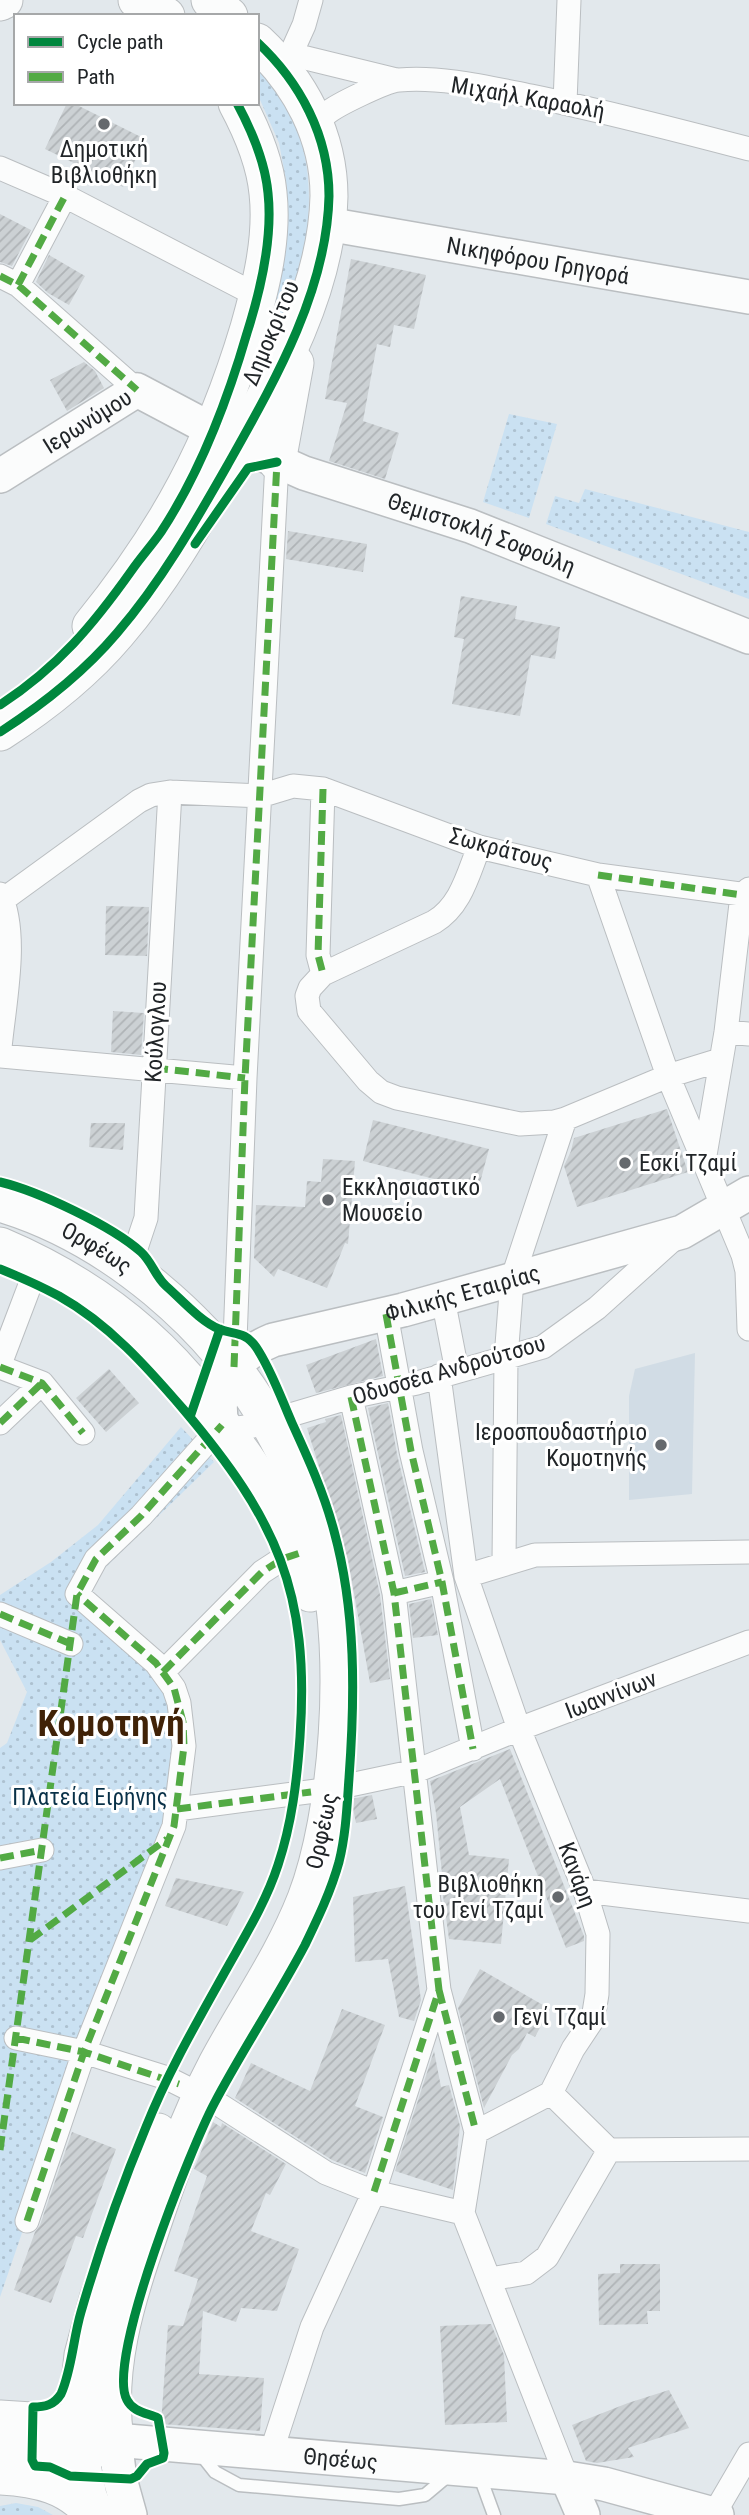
<svg xmlns="http://www.w3.org/2000/svg" width="749" height="2515" viewBox="0 0 749 2515" font-family="'Roboto Condensed',sans-serif">
<style>
.built{fill:#d1dce5}
.grass{fill:url(#grass-dots)}
.building{fill:url(#building-hatch)}
.lines{fill:none;stroke-linecap:round;stroke-linejoin:round}
.lane-casing{stroke:#babec1;stroke-width:15}
.street-casing{stroke:#babec1;stroke-width:25}
.secondary-casing{stroke:#babec1;stroke-width:36}
.primary-casing{stroke:#babec1;stroke-width:39}
.lane{stroke:#fbfcfc;stroke-width:12}
.street{stroke:#fbfcfc;stroke-width:23}
.secondary{stroke:#fbfcfc;stroke-width:33}
.primary{stroke:#fbfcfc;stroke-width:37}
.quiet{stroke:#52aa44;stroke-width:7;stroke-dasharray:14 7;stroke-linecap:butt}
.cycleway-casing{stroke:#fff;stroke-width:13}
.cycleway{stroke:#00873e;stroke-width:9}
.poi-dot{fill:#65696d;stroke:#fff;stroke-width:2.5}
.labels{text-anchor:middle;dominant-baseline:central;stroke-width:6;stroke-linejoin:round;paint-order:stroke}
.street-label{font-size:23px;fill:#212528;stroke:#fff}
.poi-label{font-size:23px;fill:#212528;stroke:#fff;text-anchor:start}
.park-label{font-size:23px;fill:#093148;stroke:#fff}
.town-label{font-size:37px;font-weight:bold;fill:#402207;stroke:#fff}
</style>
<defs>
<pattern id="grass-dots" width="8" height="8" patternUnits="userSpaceOnUse" patternTransform="scale(1.75)"><rect width="8" height="8" fill="#cae1f2"/><path d="M2 2h.1M6 6h.1" fill="none" stroke="#adc1d0" stroke-width="1.8" stroke-linecap="round"/></pattern>
<pattern id="building-hatch" width="6" height="6" patternUnits="userSpaceOnUse" patternTransform="scale(1.75)"><rect width="6" height="6" fill="#ccd1d4"/><path d="M-1 1l2-2M0 6l6-6M5 7l2-2" fill="none" stroke="#afb3b6"/></pattern>
</defs>
<rect width="100%" height="100%" fill="#e2e8ec"/>
<!-- built -->
<path class="built" d="M 695,1353 L 692,1494 L 629,1500 L 629,1396 L 635,1369 Z"/>
<!-- grass -->
<path class="grass" d="M 257,63 C 266,76 277,89 285,102 C 317,159 313,224 296,284 C 289,308 279,338 262,356 L 285,252 L 288,217 L 286,180 L 279,143 L 257,93 Z
M 509,414 L 557,424 L 529,518 L 483,502 Z
M 585,489 L 749,532 L 749,599 L 546,524 L 555,496 L 579,503 Z
M 181,1427 L 214,1462 L 78,1594 L 171,1695 L 180,1806 L 84,2052 L 0,2297 L 0,1748 L 7,1743 L 27,1692 L 0,1640 L 0,1595 L 51,1562 L 98,1525 Z
M 16,2503 L 38,2507 L 53,2515 L 0,2515 L 0,2506 Z"/>
<!-- building -->
<path class="building" d="M 67,103 L 73,103 L 145,139 L 123,187 L 45,149 Z
M 0,214 L 31,230 L 12,266 L 0,262 Z
M 49,255 L 85,276 L 69,305 L 48,293 L 36,282 Z
M 351,259 L 426,275 L 414,329 L 394,325 L 390,347 L 377,344 L 363,421 L 399,433 L 385,479 L 329,461 L 347,403 L 325,399 Z
M 84,362 L 95,371 L 104,388 L 67,411 L 50,380 Z
M 288,531 L 367,544 L 363,572 L 286,559 Z
M 461,596 L 517,606 L 515,619 L 560,627 L 555,659 L 531,655 L 520,716 L 452,704 L 464,639 L 454,637 Z
M 106,906 L 149,907 L 147,956 L 105,955 Z
M 113,1011 L 144,1013 L 141,1055 L 111,1052 Z
M 667,1109 L 688,1172 L 577,1207 L 564,1166 L 571,1151 L 574,1138 Z
M 373,1120 L 489,1149 L 478,1190 L 363,1161 Z
M 91,1123 L 125,1123 L 123,1150 L 89,1147 Z
M 323,1159 L 355,1161 L 348,1244 L 345,1243 L 327,1288 L 278,1269 L 274,1277 L 254,1258 L 256,1205 L 305,1207 L 307,1181 L 321,1182 Z
M 376,1339 L 383,1376 L 316,1393 L 306,1365 Z
M 109,1369 L 139,1403 L 106,1432 L 76,1398 Z
M 388,1403 L 397,1454 L 425,1572 L 405,1576 L 368,1408 Z
M 341,1415 L 380,1595 L 390,1679 L 370,1683 L 348,1560 L 307,1428 L 326,1422 L 325,1419 Z
M 431,1599 L 438,1635 L 413,1638 L 409,1604 Z
M 510,1749 L 584,1936 L 584,1941 L 566,1948 L 500,1779 L 460,1807 L 469,1855 L 509,1859 L 501,1944 L 449,1939 L 440,1874 L 442,1874 L 436,1813 L 430,1781 Z
M 372,1795 L 377,1819 L 356,1823 L 351,1799 Z
M 176,1878 L 244,1892 L 227,1926 L 165,1906 Z
M 405,1886 L 421,2000 L 414,2021 L 399,2017 L 388,1959 L 355,1962 L 353,1897 Z
M 480,1969 L 550,2009 L 535,2037 L 527,2033 L 519,2049 L 512,2055 L 484,2108 L 458,2008 Z
M 342,2009 L 385,2025 L 355,2106 L 383,2117 L 365,2173 L 332,2160 L 235,2098 L 251,2063 L 310,2091 Z
M 434,2051 L 441,2087 L 449,2085 L 460,2126 L 453,2190 L 395,2171 Z
M 213,2122 L 221,2127 L 222,2123 L 286,2164 L 270,2195 L 266,2193 L 251,2231 L 299,2249 L 277,2311 L 241,2308 L 236,2322 L 203,2311 L 199,2374 L 264,2378 L 260,2431 L 161,2424 L 168,2325 L 183,2326 L 198,2279 L 174,2271 L 207,2176 L 194,2169 Z
M 72,2132 L 116,2149 L 83,2238 L 76,2236 L 51,2303 L 14,2290 L 35,2232 L 40,2225 Z
M 620,2264 L 660,2264 L 660,2311 L 647,2311 L 648,2324 L 599,2325 L 598,2274 L 620,2273 Z
M 491,2324 L 504,2355 L 507,2422 L 445,2425 L 440,2326 Z
M 669,2390 L 689,2428 L 628,2448 L 634,2457 L 597,2463 L 586,2461 L 572,2425 L 628,2403 Z"/>
<g class="lines">
<defs>
<path id="lane" d="M 200,2453 L 215,2472 L 239,2485 L 399,2499 L 425,2495 L 450,2474
M 479,2474 L 494,2515"/>
<path id="street" d="M 290,56 L 304,25 L 311,0
M 275,58 L 302,57 L 396,80
M 565,103 L 569,0
M 316,126 C 319,122 323,117 326,114 C 336,105 386,81 399,80 C 441,76 490,88 531,96 C 604,111 677,130 749,149
M 0,168 L 65,196 L 258,296
M 0,276 L 18,285 L 137,390
M 18,285 L 65,196
M 323,789 L 318,955 L 323,974
M 479,847 C 468,874 461,906 434,922 L 323,974 L 310,988 L 307,996 L 309,1011 L 368,1081 L 381,1092 L 397,1098 L 520,1124 L 554,1122 L 565,1119 L 668,1076 L 720,1060
M 598,875 L 668,1076 L 743,1255 L 747,1271 L 749,1329
M 0,894 C 19,935 4,1004 0,1048
M 0,902 L 139,801 L 151,795 L 170,792 L 260,796 L 293,786 L 323,789 L 479,847 L 598,875 L 749,895
M 726,1032 L 749,1034
M 0,1056 L 245,1078
M 704,1161 L 726,1032 L 742,895 L 749,889
M 124,1266 L 136,1248 L 146,1218 L 170,792
M 443,1299 L 457,1371
M 386,1314 L 411,1451 L 442,1582 L 473,1749
M 0,1364 L 38,1264
M 0,1367 L 42,1383 L 83,1433
M 234,1367 L 245,1078 L 277,462
M 439,1376 L 466,1576 L 519,1729 L 585,1891 L 598,1934 L 597,1994 L 593,2019 L 573,2049 L 551,2093 L 476,2132
M 0,1423 L 42,1383
M 504,1563 L 506,1358 L 512,1280 L 565,1119
M 466,1576 L 535,1555 L 749,1552
M 394,1593 L 442,1582
M 0,1614 L 71,1644
M 163,1672 L 262,1572 L 282,1559 L 300,1553
M 177,1809 L 331,1789 L 416,1771 L 519,1729 L 749,1642
M 0,1858 L 42,1850
M 585,1891 L 749,1911
M 439,1990 L 476,2132 L 463,2213 L 567,2478
M 16,2038 L 84,2052 L 167,2078 L 215,2102 L 326,2173 L 374,2192 L 463,2213
M 551,2093 L 609,2150 L 749,2149
M 27,2221 L 84,2052 L 174,1826 L 184,1746 L 179,1703 L 174,1688 L 166,1677 L 156,1663 L 77,1594 L 96,1559 L 141,1516 L 222,1425 L 238,1428 L 253,1426 L 351,1397 L 417,1383 L 543,1347 L 597,1308 L 677,1236
M 490,2279 L 526,2273 L 547,2257 L 609,2150
M 271,2453 L 312,2327 L 374,2192 L 439,1990 L 394,1593 L 351,1397
M 714,2514 L 749,2454"/>
<g id="secondary">
<path id="s1" d="M 327,224 L 749,297"/>
<path id="s2" d="M 0,476 L 137,390 L 239,444 L 304,473 L 470,526 L 749,637"/>
<path id="s3" d="M 222,1425 C 214,1382 235,1356 273,1340 L 403,1310 L 682,1232 L 749,1193"/>
<path d="M 82,2455 L 90,2496 L 98,2515"/>
<path d="M 567,2478 L 583,2515"/>
<path id="s4" d="M 130,2515 L 120,2479 L 115,2440 L 567,2478 L 604,2484 L 717,2515"/>
</g>
<g id="primary">
<path d="M 137,0 L 166,16"/>
<path d="M 210,0 L 229,16"/>
<path d="M 0,2 L 4,0"/>
<path d="M 277,462 L 295,363"/>
<path d="M 91,626 C 168,531 214,445 249,328 C 261,286 273,238 268,193 C 265,161 252,131 237,103"/>
<path d="M 0,732 C 42,705 84,672 117,633 C 161,582 194,524 227,466 C 273,384 327,292 329,196 C 329,136 300,82 257,42"/>
<path id="s5" d="M 0,1203 C 111,1236 216,1326 271,1426 C 296,1471 317,1516 328,1565 C 349,1656 339,1813 306,1899 C 283,1958 247,2008 217,2064 C 188,2119 168,2177 148,2237 C 125,2302 105,2370 115,2440"/>
<path d="M 0,1246 C 78,1279 146,1327 199,1394 C 216,1415 230,1437 246,1459 C 275,1501 300,1542 310,1593"/>
<path d="M 0,2419 L 79,2424 L 101,2434"/>
<path d="M 0,2451 L 82,2455 L 104,2445"/>
<path d="M 82,2455 L 79,2391 L 83,2355 L 98,2299 L 158,2132"/>
<path d="M 0,2476 C 38,2478 69,2485 94,2515"/>
</g>
</defs>
<!-- lane casing -->
<use href="#lane" class="lane-casing"/>
<!-- street casing -->
<use href="#street" class="street-casing"/>
<!-- secondary casing -->
<use href="#secondary" class="secondary-casing"/>
<!-- primary casing -->
<use href="#primary" class="primary-casing"/>
<!-- lane -->
<use href="#lane" class="lane"/>
<!-- street -->
<use href="#street" class="street"/>
<!-- secondary -->
<use href="#secondary" class="secondary"/>
<!-- primary -->
<use href="#primary" class="primary"/>
<!-- quiet -->
<path class="quiet" d="M 0,276 L 18,285 L 137,390
M 18,285 L 65,196
M 323,789 L 318,955 L 323,974
M 598,875 L 742,895
M 154,1068 L 245,1078
M 386,1314 L 411,1451 L 442,1582 L 473,1749
M 0,1367 L 42,1383 L 83,1433
M 234,1367 L 245,1078 L 277,462
M 351,1397 L 394,1593 L 439,1990 L 374,2192
M 0,1423 L 42,1383
M 394,1593 L 442,1582
M 0,1614 L 71,1644
M 163,1672 L 262,1572 L 282,1559 L 300,1553
M 177,1809 L 311,1792
M 0,1858 L 42,1850
M 30,1940 L 167,1839
M 439,1990 L 476,2132
M 16,2038 L 84,2052 L 179,2084
M 0,2150 L 77,1594 L 96,1559 L 141,1516 L 222,1425
M 27,2221 L 84,2052 L 174,1826 L 184,1746 L 183,1722 L 174,1688 L 156,1663 L 77,1594"/>
<defs>
<path id="cycleway" d="M 195,544 L 248,468 L 277,462
M 0,705 C 58,667 93,625 132,570 C 141,557 152,545 161,532 C 201,471 227,402 247,333 C 261,289 273,239 268,193 C 265,161 252,131 237,103
M 0,732 C 42,705 84,672 117,633 C 161,582 194,524 227,466 C 273,384 327,292 329,196 C 329,136 300,82 257,42
M 0,1182 C 38,1191 112,1226 141,1252 C 152,1262 155,1276 166,1286 C 182,1300 200,1321 219,1329 C 234,1335 245,1331 256,1347 C 271,1369 281,1398 292,1423 C 308,1458 324,1493 334,1531 C 356,1611 355,1696 349,1778 C 347,1806 346,1834 339,1862 C 331,1891 318,1918 305,1945 C 277,1998 243,2049 215,2102 C 192,2145 105,2361 127,2400 C 133,2412 147,2413 158,2418 L 164,2453 L 163,2458 L 147,2464 L 137,2476 L 131,2479 L 70,2476 L 50,2467 L 35,2466 L 32,2460 L 33,2407 C 45,2407 54,2405 61,2394 C 72,2369 73,2339 81,2312 C 99,2250 121,2187 146,2127 C 168,2072 197,2022 226,1970 C 245,1936 266,1902 278,1865 C 292,1823 297,1780 300,1737 C 310,1591 276,1519 184,1410 C 147,1367 109,1324 59,1296 C 40,1286 20,1277 0,1269
M 190,1417 L 220,1329"/>
</defs>
<!-- cycleway casing -->
<use href="#cycleway" class="cycleway-casing"/>
<!-- cycleway -->
<use href="#cycleway" class="cycleway"/>
</g>
<!-- markers -->
<g class="poi-dot">
<circle cx="104" cy="124" r="7"/>
<circle cx="625" cy="1163" r="7"/>
<circle cx="328" cy="1200" r="7"/>
<circle cx="661" cy="1445" r="7"/>
<circle cx="558" cy="1897" r="7"/>
<circle cx="499" cy="2017" r="7"/>
</g>
<g class="labels">
<!-- street labels -->
<g class="street-label">
<text transform="translate(528 98) rotate(10)">Μιχαήλ Καραολή</text>
<text stroke="none"><textPath href="#s1" startOffset="214">Νικηφόρου Γρηγορά</textPath></text>
<text transform="translate(271 333) rotate(-67)">Δημοκρίτου</text>
<text stroke="none"><textPath href="#s2" startOffset="103">Ιερωνύμου</textPath></text>
<text stroke="none"><textPath href="#s2" startOffset="536">Θεμιστοκλή Σοφούλη</textPath></text>
<text transform="translate(501 849) rotate(15)">Σωκράτους</text>
<text transform="translate(156 1032) rotate(-87)">Κούλογλου</text>
<text stroke="none"><textPath href="#s5" startOffset="107">Ορφέως</textPath></text>
<text stroke="none"><textPath href="#s3" startOffset="304">Φιλικής Εταιρίας</textPath></text>
<text transform="translate(449 1370) rotate(-16)">Οδυσσέα Ανδρούτσου</text>
<text transform="translate(611 1695) rotate(-21)">Ιωαννίνων</text>
<text transform="translate(322 1831) rotate(-78)">Ορφέως</text>
<text transform="translate(577 1875) rotate(69)">Κανάρη</text>
<text stroke="none"><textPath href="#s4" startOffset="303">Θησέως</textPath></text>
</g>
<!-- poi labels -->
<g class="poi-label">
<text x="104" y="149" text-anchor="middle">Δημοτική<tspan x="104" dy="26">Βιβλιοθήκη</tspan></text>
<text x="639" y="1163">Εσκί Τζαμί</text>
<text x="342" y="1187">Εκκλησιαστικό<tspan x="342" dy="26">Μουσείο</tspan></text>
<text x="647" y="1432" text-anchor="end">Ιεροσπουδαστήριο<tspan x="647" dy="26">Κομοτηνής</tspan></text>
<text x="544" y="1884" text-anchor="end">Βιβλιοθήκη<tspan x="544" dy="26">του Γενί Τζαμί</tspan></text>
<text x="513" y="2017">Γενί Τζαμί</text>
</g>
<!-- park labels -->
<g class="park-label">
<text x="90" y="1797">Πλατεία Ειρήνης</text>
</g>
<!-- town labels -->
<g class="town-label">
<text x="111" y="1723">Κομοτηνή</text>
</g>
</g>
<!-- legend -->
<rect x="14" y="14" width="245" height="91" fill="#ffffff" stroke="#a6a8a9" stroke-width="2"/>
<rect x="28" y="37" width="35" height="10" fill="#00873e" stroke="#a6a8a9" stroke-width="2"/>
<text x="77" y="49" font-size="21" fill="#212528">Cycle path</text>
<rect x="28" y="72" width="35" height="10" fill="#52aa44" stroke="#a6a8a9" stroke-width="2"/>
<text x="77" y="84" font-size="21" fill="#212528">Path</text>
</svg>
